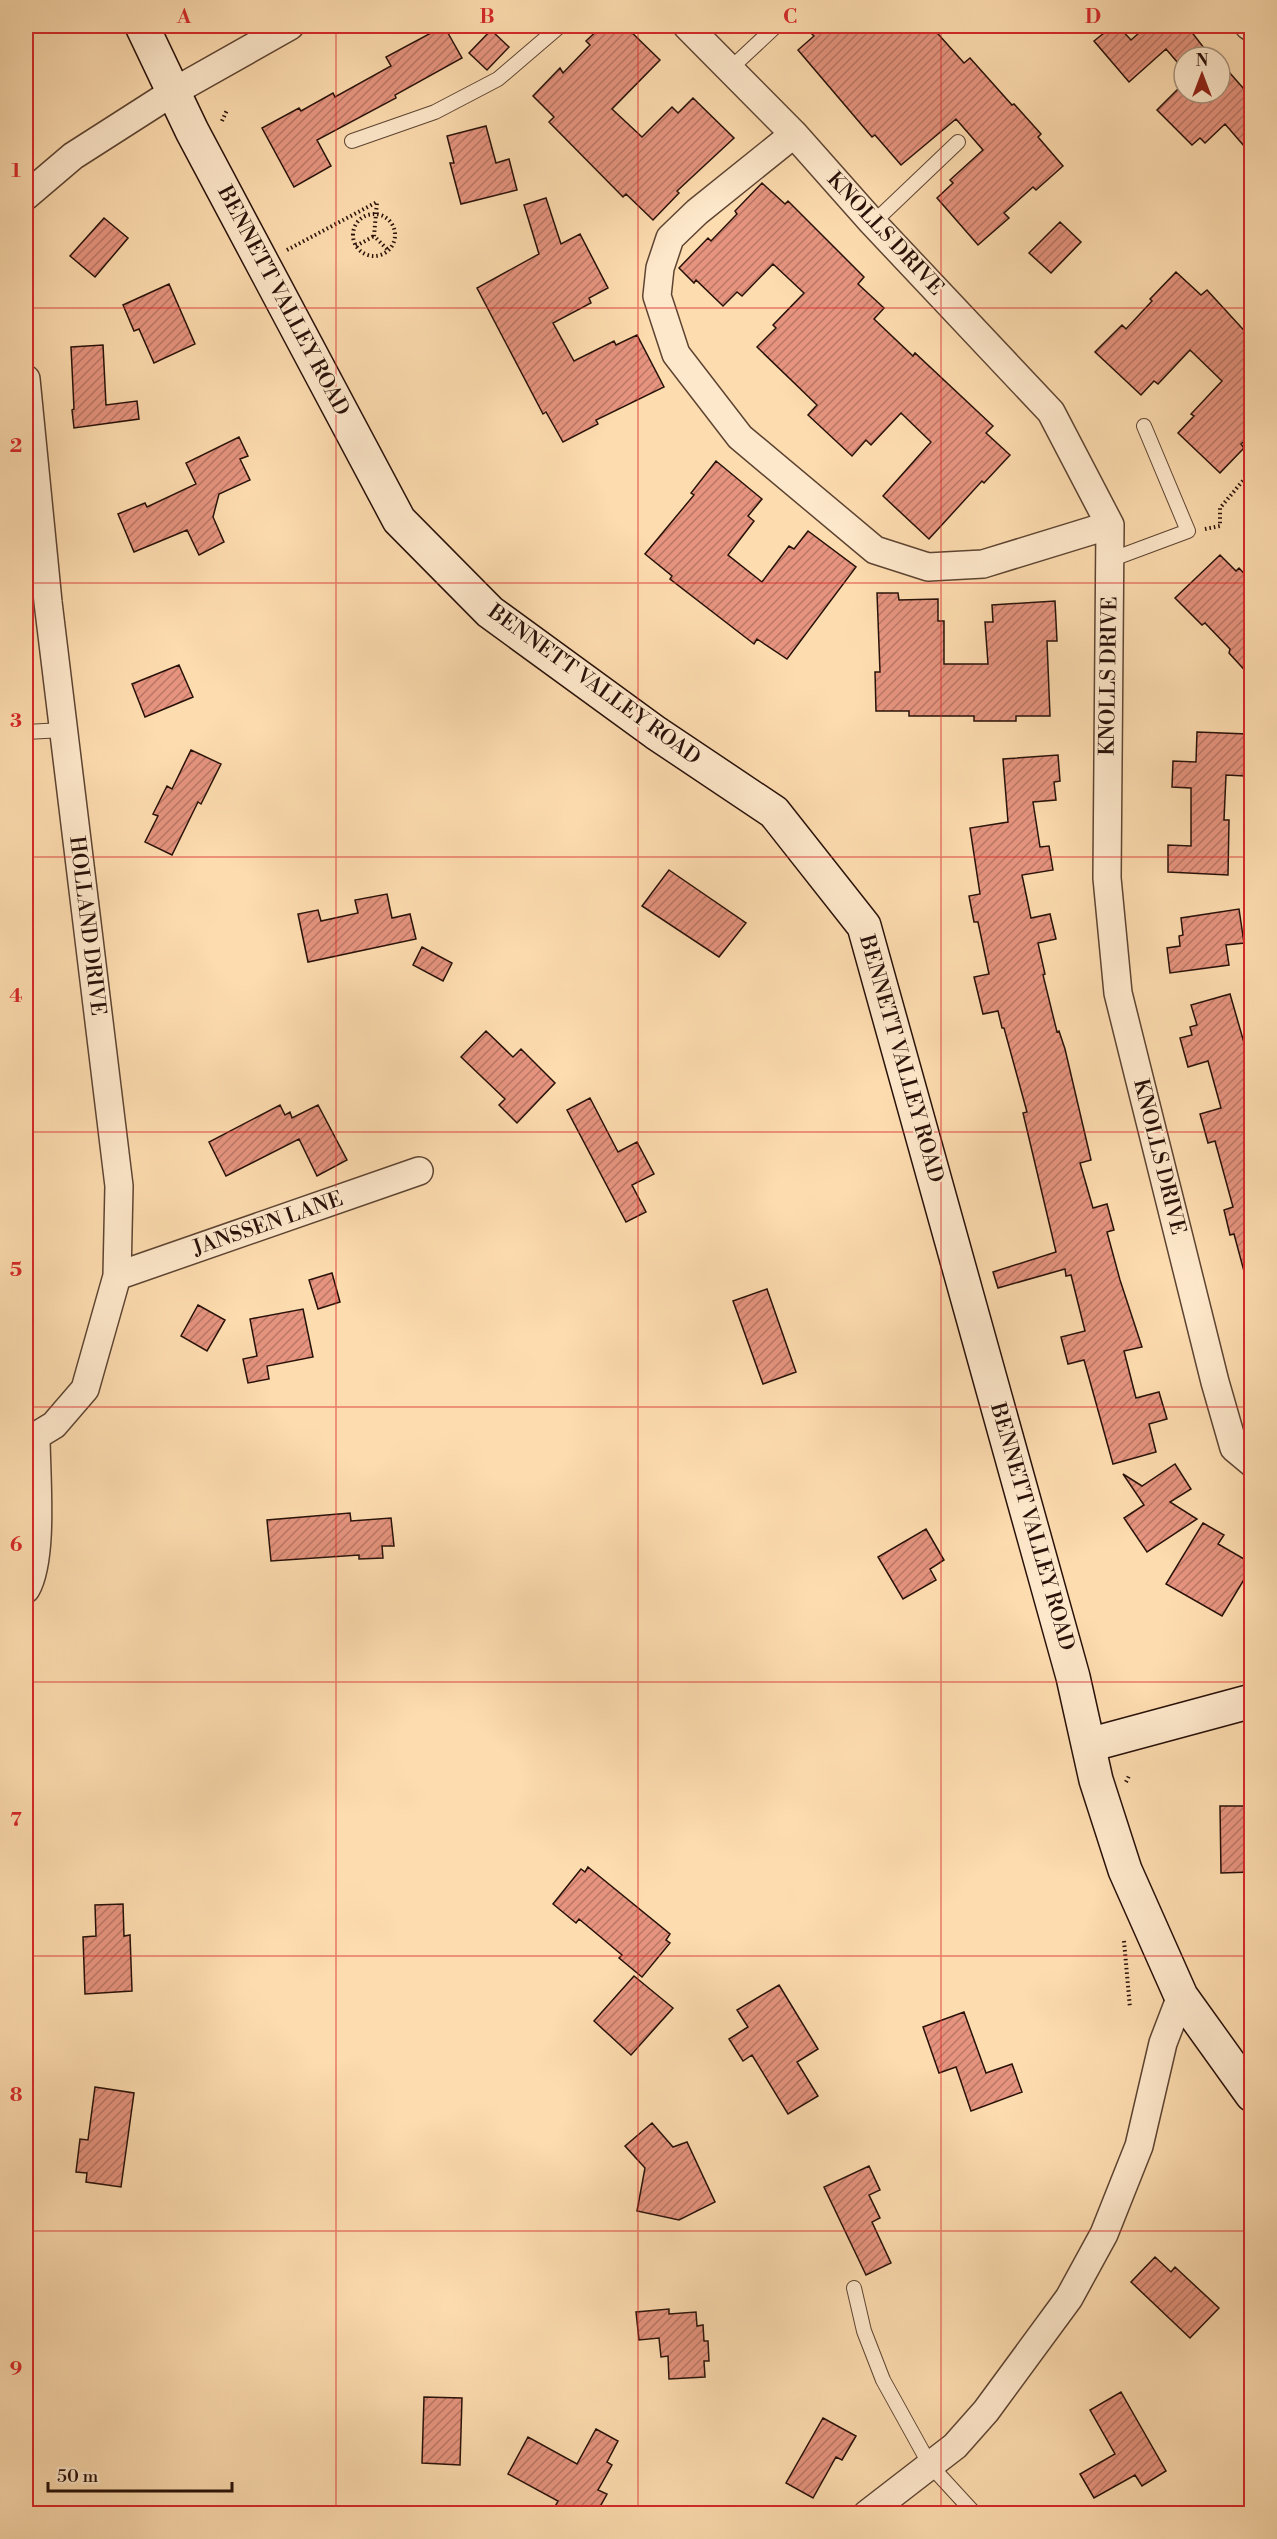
<svg xmlns="http://www.w3.org/2000/svg" width="1277" height="2539" viewBox="0 0 1277 2539" font-family="'Libre Bodoni',serif">
<style>
.building{fill:url(#building-hatch);stroke:#281109;stroke-width:1.5}
.lines{fill:none;stroke-linecap:round;stroke-linejoin:round}
.lane-casing{stroke:#5d4432;stroke-width:16}
.street-casing{stroke:#5d4432;stroke-width:30}
.secondary-casing{stroke:#281109;stroke-width:36}
.path{stroke:#281109;stroke-width:4;stroke-dasharray:1.5 3;stroke-linecap:butt}
.lane{stroke:#fee8cb;stroke-width:14}
.street{stroke:#fee8cb;stroke-width:27}
.secondary{stroke:#fee8cb;stroke-width:33}
.grid{fill:none;stroke:#d62828;stroke-width:1.5;stroke-opacity:0.55}
.labels{text-anchor:middle;dominant-baseline:central;stroke-width:4.5;stroke-linejoin:round;paint-order:stroke}
.street-label{font-size:21px;fill:#281109;stroke:#fee8cb}
.neatline{fill:none;stroke:#d62828;stroke-width:2}
.grid-label{font-size:20px;text-anchor:middle;font-weight:bold;fill:#d62828}
</style>
<defs>
<pattern id="building-hatch" width="6" height="6" patternUnits="userSpaceOnUse" patternTransform="scale(1.5)"><rect width="6" height="6" fill="#e6947f"/><path d="M-1 1l2-2M0 6l6-6M5 7l2-2" fill="none" stroke="#ba7766"/></pattern>
</defs>
<rect width="100%" height="100%" fill="#fddcaf"/>
<filter id="stains"><feTurbulence type="fractalNoise" baseFrequency=".00333" numOctaves="4"/><feColorMatrix values="0 0 0 0 .2 0 0 0 0 .09 0 0 0 0 .02 0 0 0 .5 -.17"/></filter>
<radialGradient id="worn" r=".72"><stop offset=".6" stop-color="#630" stop-opacity="0"/><stop offset="1" stop-color="#630" stop-opacity=".3"/></radialGradient>
<!-- building -->
<path class="building" d="M 444,26 L 462,58 L 395,95 L 396,98 L 317,140 L 331,166 L 294,187 L 262,128 L 299,108 L 301,111 L 333,93 L 335,97 L 391,66 L 386,57 Z
M 602,26 L 625,26 L 660,60 L 612,109 L 642,137 L 672,107 L 678,113 L 693,98 L 734,138 L 677,191 L 679,193 L 653,220 L 626,194 L 623,197 L 549,122 L 554,117 L 533,96 L 560,68 L 563,73 L 590,45 L 586,41 Z
M 804,26 L 931,26 L 964,63 L 970,58 L 1012,105 L 1014,104 L 1041,134 L 1038,137 L 1063,166 L 1036,190 L 1033,187 L 1004,213 L 1009,218 L 978,245 L 937,198 L 953,183 L 950,180 L 983,150 L 956,119 L 901,165 L 875,135 L 872,137 L 798,50 L 814,36 Z
M 1113,26 L 1118,26 L 1131,40 L 1147,26 L 1187,26 L 1211,57 L 1184,57 L 1184,70 L 1166,49 L 1129,82 L 1094,41 Z
M 491,30 L 509,47 L 487,70 L 469,53 Z
M 1220,67 L 1226,74 L 1229,72 L 1251,97 L 1251,154 L 1225,124 L 1205,143 L 1200,138 L 1192,145 L 1157,110 L 1184,83 L 1184,93 L 1220,93 Z
M 486,126 L 496,163 L 509,159 L 517,190 L 461,204 L 450,163 L 454,163 L 447,136 Z
M 762,183 L 785,204 L 788,201 L 864,277 L 858,284 L 884,308 L 874,319 L 913,356 L 915,353 L 993,426 L 986,433 L 1010,455 L 984,483 L 982,481 L 929,539 L 883,496 L 931,442 L 901,413 L 871,445 L 866,440 L 852,456 L 808,415 L 817,405 L 757,347 L 776,328 L 773,325 L 804,293 L 773,264 L 742,296 L 737,292 L 723,306 L 696,280 L 694,283 L 679,268 L 708,238 L 711,241 L 737,214 L 735,211 Z
M 546,198 L 561,244 L 580,234 L 608,288 L 589,298 L 591,303 L 553,323 L 574,361 L 614,341 L 616,345 L 637,335 L 664,387 L 596,420 L 598,424 L 563,442 L 546,412 L 543,414 L 477,288 L 539,254 L 524,205 Z
M 104,218 L 128,238 L 95,277 L 70,256 Z
M 1060,222 L 1081,242 L 1051,273 L 1029,253 Z
M 1176,272 L 1201,295 L 1207,290 L 1251,338 L 1251,435 L 1241,444 L 1244,448 L 1220,473 L 1178,433 L 1194,416 L 1191,414 L 1222,381 L 1190,350 L 1158,384 L 1154,381 L 1141,395 L 1095,352 L 1122,325 L 1126,329 L 1152,301 L 1150,299 Z
M 169,284 L 195,344 L 154,363 L 139,329 L 134,331 L 123,305 Z
M 103,345 L 106,405 L 137,401 L 139,419 L 74,428 L 72,410 L 74,409 L 71,347 Z
M 239,437 L 248,456 L 240,459 L 250,480 L 219,494 L 213,517 L 224,542 L 199,555 L 187,530 L 134,552 L 118,514 L 145,503 L 147,507 L 196,484 L 186,463 Z
M 716,461 L 762,499 L 748,516 L 754,521 L 728,555 L 762,582 L 789,546 L 794,549 L 808,531 L 856,567 L 787,659 L 757,639 L 754,644 L 670,579 L 672,576 L 645,554 L 694,495 L 691,493 Z
M 1220,555 L 1236,571 L 1239,568 L 1251,581 L 1251,677 L 1229,653 L 1230,649 L 1205,623 L 1202,625 L 1175,598 Z
M 877,593 L 898,593 L 899,600 L 938,599 L 938,621 L 944,621 L 944,664 L 988,664 L 985,622 L 993,622 L 992,605 L 1055,601 L 1057,641 L 1047,641 L 1050,716 L 1016,716 L 1016,721 L 974,721 L 974,716 L 909,716 L 909,711 L 876,711 L 875,672 L 880,672 Z
M 179,665 L 193,697 L 145,717 L 132,684 Z
M 1197,732 L 1247,734 L 1245,776 L 1226,775 L 1224,820 L 1229,820 L 1228,875 L 1168,872 L 1168,845 L 1191,846 L 1191,788 L 1172,787 L 1173,761 L 1196,762 Z
M 191,750 L 221,764 L 201,804 L 198,802 L 172,855 L 145,842 L 158,816 L 153,814 L 167,786 L 172,789 Z
M 1058,755 L 1060,781 L 1054,782 L 1056,800 L 1033,802 L 1040,847 L 1049,846 L 1053,870 L 1022,875 L 1031,918 L 1050,914 L 1056,939 L 1038,943 L 1045,974 L 1043,975 L 1057,1032 L 1059,1031 L 1065,1049 L 1091,1160 L 1080,1163 L 1093,1208 L 1107,1204 L 1114,1230 L 1107,1232 L 1120,1280 L 1142,1347 L 1124,1351 L 1136,1398 L 1159,1392 L 1167,1419 L 1149,1424 L 1156,1452 L 1113,1464 L 1084,1360 L 1068,1364 L 1061,1337 L 1085,1331 L 1071,1275 L 1066,1276 L 1065,1269 L 998,1288 L 993,1272 L 1056,1252 L 1023,1113 L 1027,1112 L 1004,1028 L 1002,1028 L 998,1011 L 983,1014 L 974,977 L 989,974 L 978,922 L 974,922 L 969,896 L 980,894 L 970,828 L 1008,822 L 1003,759 Z
M 669,870 L 746,923 L 719,957 L 642,906 Z
M 387,894 L 392,918 L 410,914 L 416,939 L 308,962 L 298,914 L 318,910 L 321,921 L 358,913 L 355,900 Z
M 1239,909 L 1244,943 L 1226,945 L 1229,965 L 1170,973 L 1167,948 L 1180,946 L 1179,936 L 1183,935 L 1181,918 Z
M 422,947 L 452,963 L 443,981 L 413,965 Z
M 1230,994 L 1251,1067 L 1251,1274 L 1245,1275 L 1234,1234 L 1230,1235 L 1224,1210 L 1233,1207 L 1215,1141 L 1208,1143 L 1200,1114 L 1221,1108 L 1208,1061 L 1188,1067 L 1180,1038 L 1192,1035 L 1190,1027 L 1197,1025 L 1191,1005 Z
M 486,1031 L 513,1057 L 521,1049 L 555,1083 L 517,1123 L 499,1105 L 505,1099 L 461,1057 Z
M 590,1098 L 618,1152 L 637,1142 L 654,1174 L 632,1185 L 646,1212 L 626,1222 L 567,1110 Z
M 280,1105 L 285,1115 L 290,1112 L 292,1118 L 318,1105 L 347,1160 L 317,1176 L 299,1139 L 226,1176 L 209,1142 Z
M 332,1273 L 340,1302 L 318,1309 L 309,1280 Z
M 767,1289 L 796,1372 L 763,1384 L 733,1301 Z
M 198,1305 L 225,1320 L 207,1351 L 181,1336 Z
M 303,1309 L 313,1357 L 267,1366 L 269,1379 L 248,1383 L 243,1359 L 257,1356 L 250,1319 Z
M 1175,1464 L 1191,1489 L 1170,1502 L 1197,1519 L 1147,1552 L 1124,1518 L 1144,1505 L 1123,1474 L 1142,1486 Z
M 350,1513 L 351,1521 L 391,1518 L 394,1546 L 382,1546 L 383,1558 L 359,1559 L 359,1555 L 271,1561 L 267,1520 Z
M 1203,1523 L 1224,1535 L 1218,1544 L 1251,1563 L 1251,1568 L 1222,1616 L 1166,1584 Z
M 926,1529 L 944,1560 L 930,1569 L 936,1580 L 903,1599 L 878,1557 Z
M 1220,1806 L 1251,1806 L 1251,1872 L 1221,1873 Z
M 588,1867 L 670,1934 L 666,1940 L 670,1943 L 642,1977 L 619,1958 L 622,1955 L 579,1919 L 576,1923 L 553,1904 L 581,1869 L 585,1872 Z
M 123,1904 L 124,1936 L 130,1935 L 132,1991 L 85,1994 L 83,1937 L 96,1936 L 95,1905 Z
M 634,1976 L 673,2008 L 631,2055 L 594,2021 Z
M 779,1985 L 818,2049 L 797,2062 L 818,2096 L 788,2114 L 752,2055 L 743,2061 L 729,2039 L 748,2027 L 737,2010 Z
M 964,2012 L 986,2073 L 1012,2064 L 1022,2092 L 971,2111 L 956,2067 L 939,2073 L 923,2027 Z
M 95,2087 L 134,2093 L 121,2187 L 86,2182 L 87,2173 L 76,2172 L 80,2139 L 88,2140 Z
M 652,2123 L 673,2147 L 687,2142 L 715,2202 L 679,2220 L 637,2211 L 645,2168 L 625,2146 Z
M 869,2166 L 880,2190 L 869,2195 L 880,2218 L 872,2222 L 891,2263 L 866,2275 L 824,2187 Z
M 1155,2257 L 1171,2272 L 1175,2267 L 1219,2308 L 1190,2338 L 1131,2282 Z
M 669,2309 L 669,2314 L 696,2312 L 697,2326 L 703,2325 L 704,2341 L 708,2341 L 709,2361 L 704,2361 L 705,2377 L 669,2379 L 668,2356 L 661,2357 L 659,2338 L 639,2340 L 636,2312 Z
M 1121,2392 L 1166,2471 L 1142,2486 L 1135,2475 L 1094,2498 L 1080,2474 L 1115,2454 L 1090,2410 Z
M 424,2397 L 462,2398 L 460,2465 L 422,2463 Z
M 823,2418 L 856,2436 L 842,2460 L 836,2457 L 813,2498 L 786,2483 Z
M 596,2429 L 618,2441 L 607,2462 L 612,2465 L 598,2490 L 607,2494 L 596,2514 L 551,2514 L 558,2501 L 508,2474 L 528,2437 L 577,2464 Z"/>
<g class="lines">
<defs>
<path id="lane" d="M 730,69 L 776,26
M 352,141 L 435,112 L 498,79 L 560,26
M 873,223 L 958,142
M 1110,560 L 1188,531 L 1144,426
M 26,732 L 63,730
M 854,2288 L 864,2331 L 883,2380 L 930,2465 L 975,2514"/>
<path id="street" d="M 687,26 L 794,134 L 872,222 L 1051,412 L 1110,525 L 1107,878 L 1118,993 L 1215,1382 L 1234,1448 L 1252,1463
M 1249,26 L 1252,28
M 794,134 L 697,212 L 670,238 L 660,268 L 657,296 L 676,354 L 740,437 L 875,550 L 928,567 L 983,564 L 1110,525
M 26,196 L 73,156 L 173,92 L 290,26
M 26,379 L 48,602 L 119,1186 L 117,1276 L 85,1389 L 54,1425 L 26,1442
M 117,1276 L 419,1171
M 26,1589 C 44,1558 36,1474 36,1436
M 867,2514 L 955,2446 L 986,2411 L 1069,2298 L 1104,2234 L 1139,2146 L 1163,2043 L 1181,1996"/>
<path id="secondary" d="M 142,26 L 192,131 L 399,520 L 490,612 L 656,733 L 774,812 L 864,926 L 1073,1677 L 1096,1780 L 1125,1870 L 1181,1996 L 1252,2095
M 1089,1745 L 1252,1701"/>
</defs>
<!-- lane casing -->
<use href="#lane" class="lane-casing"/>
<!-- street casing -->
<use href="#street" class="street-casing"/>
<!-- secondary casing -->
<use href="#secondary" class="secondary-casing"/>
<!-- path -->
<path class="path" d="M 222,121 L 227,110
M353 235a21 21 0 1 1 42 0a21 21 0 1 1-42 0Z
M 356,246 L 374,236
M 287,250 L 377,202 L 374,236 L 389,251
M 1205,529 L 1220,526 L 1220,508 L 1252,470
M 1126,1782 L 1130,1774
M 1124,1941 L 1130,2008"/>
<!-- lane -->
<use href="#lane" class="lane"/>
<!-- street -->
<use href="#street" class="street"/>
<!-- secondary -->
<use href="#secondary" class="secondary"/>
</g>
<!-- grid -->
<path class="grid" d="M 336,26 L 336,2514M 638,26 L 638,2514M 941,26 L 941,2514M 26,308 L 1252,308M 26,583 L 1252,583M 26,857 L 1252,857M 26,1132 L 1252,1132M 26,1407 L 1252,1407M 26,1682 L 1252,1682M 26,1956 L 1252,1956M 26,2231 L 1252,2231"/>
<g class="labels">
<!-- street labels -->
<g class="street-label">
<text transform="translate(885 234) rotate(47)">KNOLLS DRIVE</text>
<text transform="translate(283 301) rotate(62)">BENNETT VALLEY ROAD</text>
<text transform="translate(1109 676) rotate(-89)">KNOLLS DRIVE</text>
<text transform="translate(594 685) rotate(36)">BENNETT VALLEY ROAD</text>
<text transform="translate(87 926) rotate(83)">HOLLAND DRIVE</text>
<text transform="translate(901 1059) rotate(74)">BENNETT VALLEY ROAD</text>
<text transform="translate(1159 1157) rotate(76)">KNOLLS DRIVE</text>
<text transform="translate(268 1224) rotate(-19)">JANSSEN LANE</text>
<text transform="translate(1032 1527) rotate(74)">BENNETT VALLEY ROAD</text>
</g>
</g>
<!-- margin -->
<rect width="1277" height="2539" fill="none" stroke="#fddcaf" stroke-width="66"/>
<!-- north arrow -->
<g transform="translate(1202 75)"><circle r="28" fill="#fee8cb" stroke="#a8927d" stroke-width="1.5"/>
<path d="M0-4.5L10 22L0 15L-10 22Z" fill="#8f2418"/>
<text y="-9" font-size="16" font-weight="bold" text-anchor="middle" fill="#281109">N</text>
</g>
<!-- scale -->
<path d="M48 2482v9h184v-9" fill="none" stroke="#281109" stroke-width="3"/>
<text x="57" y="2482" font-size="18" fill="#281109" stroke="#fee8cb" stroke-width="4.5" paint-order="stroke">50 m</text>
<rect x="33" y="33" width="1211" height="2473" class="neatline"/>
<g class="grid-label">
<text x="184" y="23">A</text>
<text x="487" y="23">B</text>
<text x="790" y="23">C</text>
<text x="1093" y="23">D</text>
<text x="16" y="177">1</text>
<text x="16" y="452">2</text>
<text x="16" y="727">3</text>
<text x="16" y="1002">4</text>
<text x="16" y="1276">5</text>
<text x="16" y="1551">6</text>
<text x="16" y="1826">7</text>
<text x="16" y="2101">8</text>
<text x="16" y="2375">9</text>
</g>
<rect width="100%" height="100%" filter="url(#stains)"/>
<rect width="100%" height="100%" fill="url(#worn)"/>
</svg>
